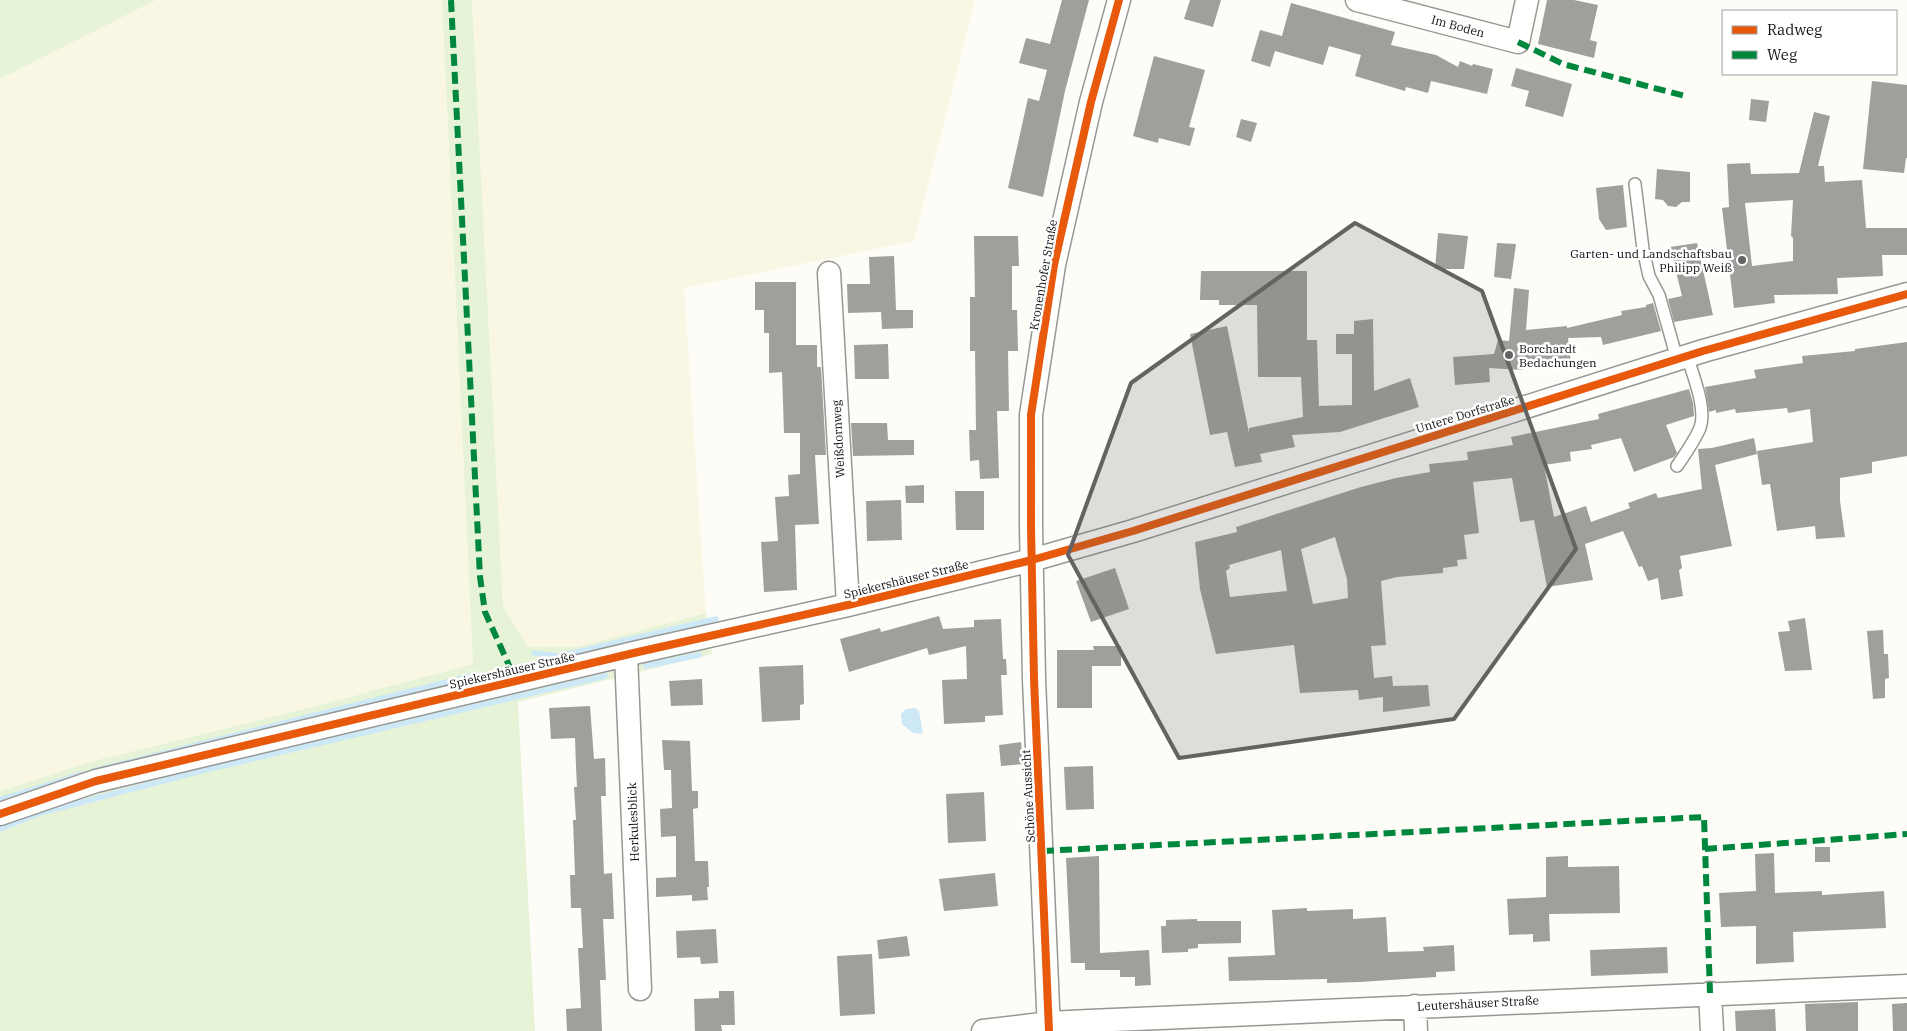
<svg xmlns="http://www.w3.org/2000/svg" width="1907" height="1031" viewBox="0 0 1907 1031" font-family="'IBM Plex Serif',serif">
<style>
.farmland{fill:#f9f7e4}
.green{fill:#e7f3d7}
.water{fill:#cde8f7}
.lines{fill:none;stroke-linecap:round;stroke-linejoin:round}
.stream{stroke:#cde8f7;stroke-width:5.5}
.building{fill:#a19f9c;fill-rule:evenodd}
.lane-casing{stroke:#979795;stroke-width:14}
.street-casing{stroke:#979795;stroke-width:25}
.lane{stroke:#fffffe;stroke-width:11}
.street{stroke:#fffffe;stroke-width:22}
.quiet{stroke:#00873e;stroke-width:6;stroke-dasharray:12 6;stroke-linecap:butt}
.cycleway-casing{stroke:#fff;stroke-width:11}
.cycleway{stroke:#e8590c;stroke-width:8}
.marked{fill:#646362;fill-opacity:0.2;stroke:#646362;stroke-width:4;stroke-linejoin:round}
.poi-dot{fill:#646362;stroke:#fff;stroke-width:2}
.labels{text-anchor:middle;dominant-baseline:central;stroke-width:5;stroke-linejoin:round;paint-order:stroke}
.street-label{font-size:12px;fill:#111;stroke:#fff}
.poi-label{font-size:12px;fill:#111;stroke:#fff;text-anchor:end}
</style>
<rect width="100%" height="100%" fill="#fdfcf7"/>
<!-- farmland -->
<path class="farmland" d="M 156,0 L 442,0 L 473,664 L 297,711 L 97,760 L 0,791 L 0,79 Z
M 472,0 L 975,0 L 914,241 L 684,288 L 706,613 L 578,647 L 528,647 L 503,606 Z"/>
<!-- green -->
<path class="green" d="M 0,0 L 156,0 L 0,79 Z
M 442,0 L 472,0 L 503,606 L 528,647 L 578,647 L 706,613 L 712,654 L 518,702 L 535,1031 L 0,1031 L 0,791 L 97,760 L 297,711 L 473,664 Z"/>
<!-- water -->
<path class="water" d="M 915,708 L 919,711 L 923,734 L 913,733 L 902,724 L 901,714 L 906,709 Z"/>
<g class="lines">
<!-- stream -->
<path class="stream" d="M 534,653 L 560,656 L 716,619
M 646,666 L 699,655
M 93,771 L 471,676
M 0,800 L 82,774
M 0,829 L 40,813 L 205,770 L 605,676"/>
</g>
<!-- building -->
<path class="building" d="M 1062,0 L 1089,0 L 1065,91 L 1043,197 L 1008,188 L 1028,98 L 1039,101 L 1047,70 L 1019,63 L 1026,38 L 1050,44 Z
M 1190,0 L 1221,0 L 1213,27 L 1184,19 Z
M 1547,0 L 1574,0 L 1598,5 L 1590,40 L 1597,42 L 1594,58 L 1538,44 Z
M 1291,3 L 1395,32 L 1391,45 L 1436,55 L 1458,67 L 1460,61 L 1472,66 L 1473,64 L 1493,69 L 1487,94 L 1431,81 L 1428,93 L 1406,87 L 1405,91 L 1355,76 L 1361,55 L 1329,46 L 1323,65 L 1275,51 L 1270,67 L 1251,61 L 1260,30 L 1282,36 Z
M 1154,56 L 1205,70 L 1189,127 L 1195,128 L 1190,146 L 1159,138 L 1158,143 L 1133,136 Z
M 1516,68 L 1572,84 L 1563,117 L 1525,106 L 1529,91 L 1511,86 Z
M 1872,81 L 1907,85 L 1907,158 L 1906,158 L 1904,173 L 1863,169 Z
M 1751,99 L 1769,101 L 1766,122 L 1749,120 Z
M 1814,112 L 1830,116 L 1818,166 L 1824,166 L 1825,182 L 1862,180 L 1866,228 L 1907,228 L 1907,255 L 1882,255 L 1883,276 L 1837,278 L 1838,294 L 1774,295 L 1775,303 L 1734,308 L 1722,208 L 1729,207 L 1727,164 L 1750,163 L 1751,174 L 1799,173 ZM 1793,200 L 1791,236 L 1793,238 L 1793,261 L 1752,266 L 1745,203 Z
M 1241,119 L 1257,123 L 1251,142 L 1236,137 Z
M 1657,169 L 1690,172 L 1690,202 L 1682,202 L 1676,207 L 1668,206 L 1663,200 L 1655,199 Z
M 1623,185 L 1627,227 L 1606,230 L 1599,219 L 1596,188 Z
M 1438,233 L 1468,236 L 1464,269 L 1435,269 Z
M 974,236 L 1018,236 L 1019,266 L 1012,266 L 1012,310 L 1017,310 L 1018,351 L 1008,351 L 1009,411 L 997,411 L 999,478 L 980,479 L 979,460 L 970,461 L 969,430 L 976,430 L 975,351 L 970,351 L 970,297 L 975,297 Z
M 1497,243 L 1516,244 L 1511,279 L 1494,277 Z
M 1697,243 L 1713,315 L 1674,322 L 1668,299 L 1682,296 L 1670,247 Z
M 894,256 L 896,310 L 913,310 L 913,328 L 882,329 L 881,312 L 848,313 L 847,284 L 870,284 L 869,257 Z
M 1201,271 L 1307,271 L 1307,340 L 1317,340 L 1319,406 L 1352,405 L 1352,354 L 1336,354 L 1336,334 L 1354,334 L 1354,321 L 1373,319 L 1374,391 L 1410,378 L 1419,407 L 1340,432 L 1292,435 L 1295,447 L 1260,454 L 1262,462 L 1235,467 L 1227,432 L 1210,435 L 1190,334 L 1227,326 L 1249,433 L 1249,428 L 1303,417 L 1301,377 L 1258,377 L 1257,305 L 1219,305 L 1219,300 L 1200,300 Z
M 755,282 L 796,282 L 796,345 L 817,345 L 817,367 L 821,367 L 826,455 L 815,455 L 819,524 L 795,525 L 797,590 L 764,592 L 761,542 L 778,541 L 775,497 L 789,496 L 788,475 L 800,474 L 800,433 L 784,433 L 782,372 L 769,373 L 769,333 L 764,333 L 764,310 L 755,310 Z
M 1514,288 L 1529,290 L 1526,330 L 1567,326 L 1567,328 L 1622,315 L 1621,311 L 1646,307 L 1646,305 L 1653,303 L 1661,331 L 1603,345 L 1601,337 L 1568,338 L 1571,363 L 1523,368 L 1523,370 L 1489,368 L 1490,382 L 1455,385 L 1453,357 L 1494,354 L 1498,340 L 1509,341 Z
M 1907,342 L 1907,456 L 1872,462 L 1872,473 L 1840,478 L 1840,501 L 1845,537 L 1816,539 L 1815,526 L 1777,531 L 1770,484 L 1762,485 L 1757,451 L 1813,442 L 1810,409 L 1788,413 L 1787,408 L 1736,413 L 1735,409 L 1716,413 L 1716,410 L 1709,412 L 1705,387 L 1756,378 L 1754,370 L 1803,363 L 1802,356 L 1855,351 L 1855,349 Z
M 888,344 L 889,379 L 855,379 L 854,345 Z
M 1689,389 L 1693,403 L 1694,416 L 1666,425 L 1677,453 L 1674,457 L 1634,472 L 1621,438 L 1591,445 L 1592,449 L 1570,452 L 1571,461 L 1544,465 L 1554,517 L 1586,506 L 1591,522 L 1630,508 L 1628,503 L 1656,493 L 1658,498 L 1702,489 L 1698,449 L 1712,448 L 1754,438 L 1757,454 L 1715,465 L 1732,546 L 1680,556 L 1682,568 L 1679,570 L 1683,596 L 1661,600 L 1658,578 L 1648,581 L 1642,566 L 1639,567 L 1623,531 L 1585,544 L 1593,580 L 1547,587 L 1534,520 L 1520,522 L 1512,478 L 1473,482 L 1479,533 L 1464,535 L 1467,559 L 1457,560 L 1458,566 L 1443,568 L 1443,573 L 1397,577 L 1381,581 L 1386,645 L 1371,646 L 1374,678 L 1392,676 L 1393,686 L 1428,685 L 1430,706 L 1383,712 L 1383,697 L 1359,700 L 1358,690 L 1300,693 L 1294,645 L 1216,654 L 1200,589 L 1195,542 L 1237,532 L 1236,527 L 1361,487 L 1396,478 L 1430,472 L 1429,464 L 1468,460 L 1467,452 L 1513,445 L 1511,437 L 1599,419 L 1598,414 ZM 1335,537 L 1347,579 L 1348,598 L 1313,604 L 1301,549 ZM 1281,550 L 1287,591 L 1230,597 L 1226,571 L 1230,568 L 1229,565 Z
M 851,423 L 887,423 L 888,440 L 914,440 L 914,455 L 853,456 Z
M 924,485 L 924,503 L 906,503 L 905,486 Z
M 955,491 L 984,491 L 984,530 L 956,530 Z
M 901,500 L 902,540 L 867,541 L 866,501 Z
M 1115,568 L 1129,609 L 1091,622 L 1076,581 Z
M 939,616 L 943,629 L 974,627 L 974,620 L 1001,619 L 1003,659 L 1006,659 L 1007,675 L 1001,675 L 1003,715 L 985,716 L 985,722 L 944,724 L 942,680 L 967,679 L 966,646 L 929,655 L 927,648 L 849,672 L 840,639 L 880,628 L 881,632 Z
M 1805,618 L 1812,670 L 1785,671 L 1778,632 L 1790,631 L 1788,621 Z
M 1883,630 L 1884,654 L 1888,654 L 1889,678 L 1885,679 L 1885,698 L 1873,699 L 1867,631 Z
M 1093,646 L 1121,646 L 1121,666 L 1092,666 L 1092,708 L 1057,708 L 1057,650 L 1094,650 Z
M 803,665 L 804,704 L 800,705 L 800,720 L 762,722 L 759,667 Z
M 702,679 L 703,705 L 671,706 L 669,681 Z
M 590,706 L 594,759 L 605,758 L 606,796 L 601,796 L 604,874 L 612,873 L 614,919 L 603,919 L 606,980 L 600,980 L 602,1031 L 567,1031 L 566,1009 L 581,1008 L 578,948 L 583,948 L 581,908 L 571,908 L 570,875 L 575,875 L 573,820 L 576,820 L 574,787 L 577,787 L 576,767 L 575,738 L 551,739 L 549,708 Z
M 662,740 L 690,741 L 692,791 L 698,791 L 698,808 L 693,809 L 695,861 L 708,861 L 709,887 L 707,887 L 708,900 L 692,901 L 692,895 L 656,897 L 656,878 L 676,877 L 676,836 L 661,837 L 660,809 L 672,808 L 671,770 L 664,770 Z
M 1021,742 L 1023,764 L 1001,766 L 999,745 Z
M 1093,766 L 1094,809 L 1066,810 L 1064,767 Z
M 984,792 L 986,841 L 948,843 L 946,794 Z
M 1815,847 L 1830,847 L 1830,862 L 1815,862 Z
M 1774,853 L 1775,893 L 1822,891 L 1822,895 L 1884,891 L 1886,928 L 1793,932 L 1794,962 L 1756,964 L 1756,926 L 1721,927 L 1719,893 L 1756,891 L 1755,854 Z
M 1099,856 L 1100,953 L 1149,950 L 1151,985 L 1135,986 L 1135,977 L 1120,977 L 1120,970 L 1085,970 L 1085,963 L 1071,963 L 1066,858 Z
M 1568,856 L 1568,867 L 1619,866 L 1620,913 L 1549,914 L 1550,941 L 1533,942 L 1533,934 L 1509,935 L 1507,899 L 1546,897 L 1546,857 Z
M 995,873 L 998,906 L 944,911 L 939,879 Z
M 1307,908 L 1307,911 L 1353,909 L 1353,919 L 1386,917 L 1388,952 L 1424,951 L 1423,947 L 1454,945 L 1455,971 L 1436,972 L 1436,977 L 1360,982 L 1327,983 L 1327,979 L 1229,981 L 1228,957 L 1275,955 L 1272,910 Z
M 1197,919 L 1197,921 L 1241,921 L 1241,943 L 1198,944 L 1198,948 L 1188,949 L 1188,952 L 1162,953 L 1161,926 L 1166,926 L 1166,920 Z
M 716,929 L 718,963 L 701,964 L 700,957 L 677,958 L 676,931 Z
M 907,936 L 910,956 L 879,959 L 877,940 Z
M 1667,947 L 1668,973 L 1591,976 L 1590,950 Z
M 872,954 L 875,1014 L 840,1016 L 837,956 Z
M 719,991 L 734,991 L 735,1025 L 721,1025 L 722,1031 L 695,1031 L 694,999 L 719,998 Z
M 1858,1002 L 1858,1031 L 1806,1031 L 1805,1004 Z
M 1907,1003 L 1907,1031 L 1893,1031 L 1892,1004 Z
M 1775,1009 L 1776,1031 L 1736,1031 L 1735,1011 Z"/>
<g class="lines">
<defs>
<path id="lane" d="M 1635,184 L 1643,249 L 1649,276 L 1659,295 L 1677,359
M 1677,466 C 1685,454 1694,442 1700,428 C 1707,409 1693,375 1687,356"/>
<path id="street" d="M 1357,0 L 1518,42 L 1527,0
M 829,273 L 848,605
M 626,655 L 640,989
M 0,814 L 96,781 L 638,652 L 848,605 L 1032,560 L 1133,531 L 1703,351 L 1907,294
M 1710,993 L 1712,1031
M 1415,1006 L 1416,1031
M 983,1031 L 1049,1023 L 1089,1021 L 1907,986
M 1049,1031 L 1034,679 L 1031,526 L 1031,415 L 1054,265 L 1091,102 L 1119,0"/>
</defs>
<!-- lane casing -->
<use href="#lane" class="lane-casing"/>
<!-- street casing -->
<use href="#street" class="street-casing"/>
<!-- lane -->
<use href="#lane" class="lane"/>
<!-- street -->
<use href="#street" class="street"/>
<!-- quiet -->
<path class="quiet" d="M 451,0 L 480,577 L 485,612 L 516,681
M 1518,42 L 1563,64 L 1685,96
M 1705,849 L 1907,834
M 1042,851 L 1704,817 L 1710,993"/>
<defs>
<path id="cycleway" d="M 0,814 L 96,781 L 638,652 L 848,605 L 1032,560 L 1133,531 L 1703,351 L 1907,294
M 1049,1031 L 1034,679 L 1031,526 L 1031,415 L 1054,265 L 1091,102 L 1119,0"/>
</defs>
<!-- cycleway casing -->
<use href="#cycleway" class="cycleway-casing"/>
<!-- cycleway -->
<use href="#cycleway" class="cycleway"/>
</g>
<!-- marked area -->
<path class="marked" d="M 1355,223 L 1482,291 L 1576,549 L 1454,719 L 1179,758 L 1068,555 L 1131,383 Z"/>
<!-- markers -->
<g class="poi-dot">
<circle cx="1742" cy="260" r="5"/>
<circle cx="1509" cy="355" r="5"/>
</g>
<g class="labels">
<!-- street labels -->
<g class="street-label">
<text transform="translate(1458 26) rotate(15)">Im Boden</text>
<text transform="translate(1043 275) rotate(-80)">Kronenhofer Straße</text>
<text transform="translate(1465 414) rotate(-17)">Untere Dorfstraße</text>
<text transform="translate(838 439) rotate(-93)">Weißdornweg</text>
<text transform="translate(906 579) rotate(-14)">Spiekershäuser Straße</text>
<text transform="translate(512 670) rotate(-13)">Spiekershäuser Straße</text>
<text transform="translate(1028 796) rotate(-93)">Schöne Aussicht</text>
<text transform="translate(633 822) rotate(-92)">Herkulesblick</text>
<text transform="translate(1478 1003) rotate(-3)">Leutershäuser Straße</text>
</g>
<!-- poi labels -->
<g class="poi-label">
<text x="1732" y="253">Garten- und Landschaftsbau<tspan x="1732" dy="14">Philipp Weiß</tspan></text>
<text x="1519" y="348" text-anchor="start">Borchardt<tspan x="1519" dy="14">Bedachungen</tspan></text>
</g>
</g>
<!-- legend -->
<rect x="1722" y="10" width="175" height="65" fill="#ffffff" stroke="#a0a0a0"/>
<rect x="1732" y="26" width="25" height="8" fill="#e8590c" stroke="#a0a0a0"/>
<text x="1767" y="35" font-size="15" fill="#111111">Radweg</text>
<rect x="1732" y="51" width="25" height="8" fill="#00873e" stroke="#a0a0a0"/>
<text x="1767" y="60" font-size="15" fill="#111111">Weg</text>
</svg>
